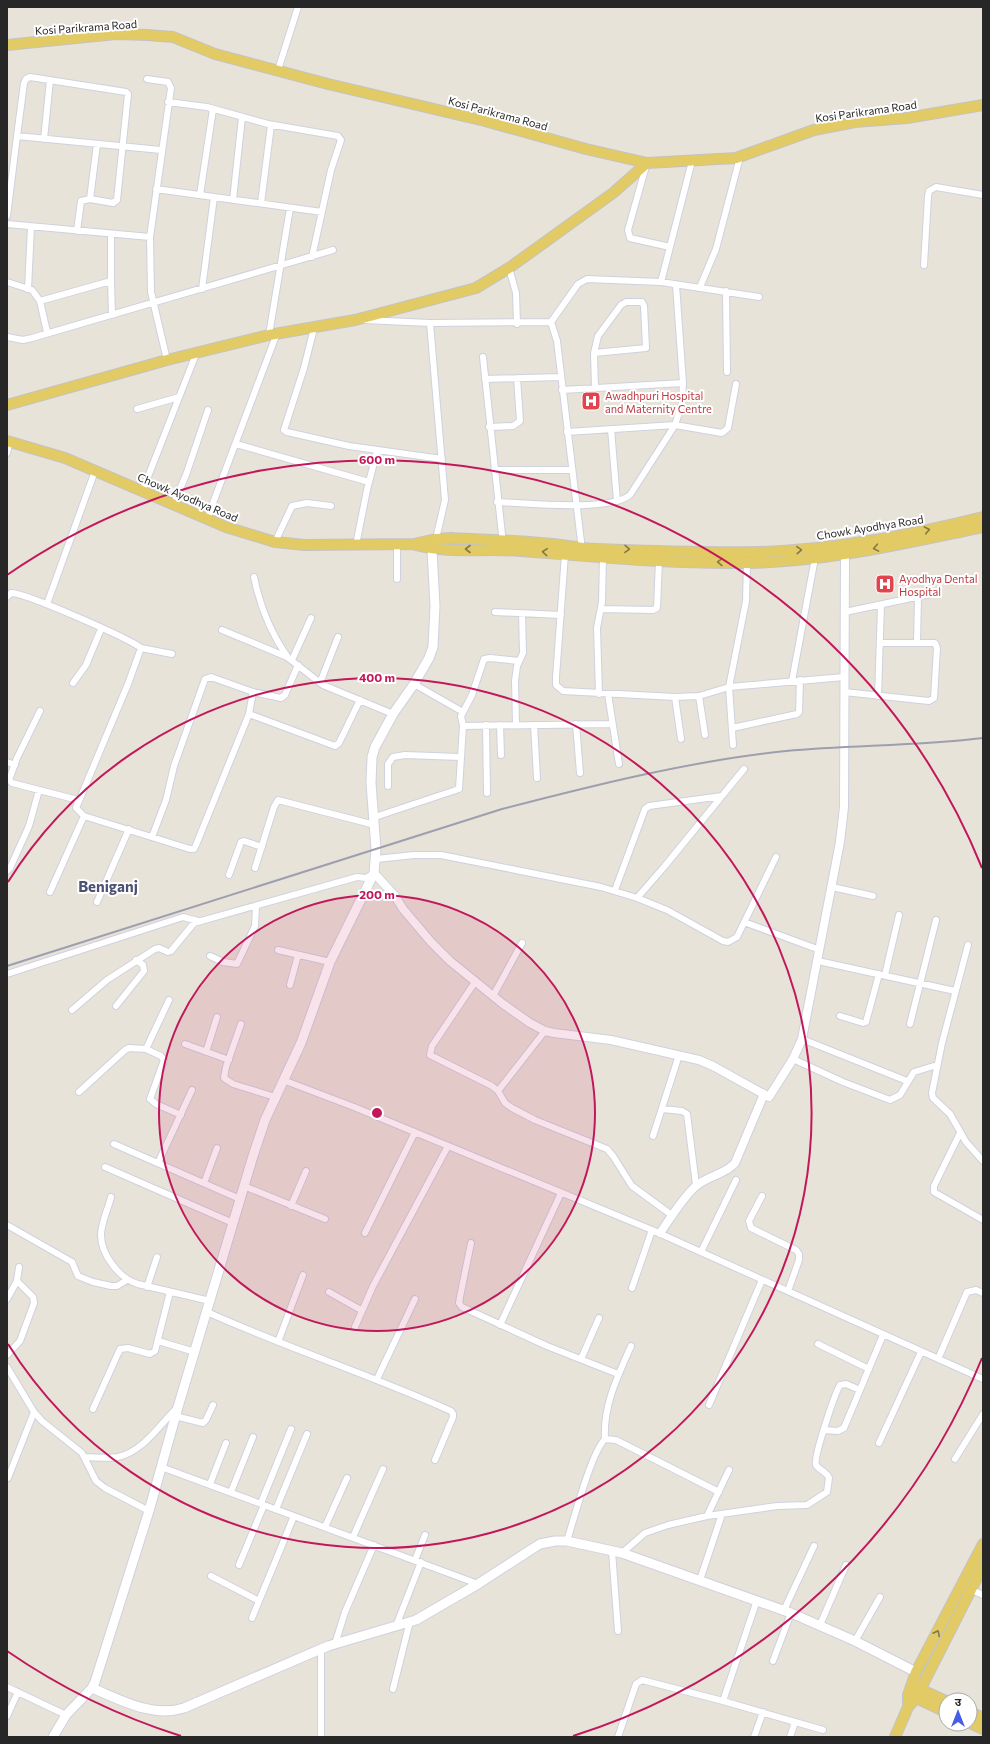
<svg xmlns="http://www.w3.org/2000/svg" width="990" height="1744" viewBox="0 0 990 1744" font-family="Commissioner,'Noto Sans Devanagari',sans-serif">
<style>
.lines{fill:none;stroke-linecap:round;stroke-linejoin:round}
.minor-casing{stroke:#cfd1df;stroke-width:8}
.tertiary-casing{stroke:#cfd1df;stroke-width:10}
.secondary-casing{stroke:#cfd1df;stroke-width:11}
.primary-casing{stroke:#c3c3c3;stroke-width:12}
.minor{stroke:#fff;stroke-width:6}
.tertiary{stroke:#fff;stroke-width:8}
.secondary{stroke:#fff;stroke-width:9}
.primary{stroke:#e2cb65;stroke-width:10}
.rail{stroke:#9d9faf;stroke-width:2}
.oneway{stroke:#847946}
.ring{fill:none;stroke:#c2185b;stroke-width:2}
.labels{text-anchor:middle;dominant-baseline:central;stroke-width:4;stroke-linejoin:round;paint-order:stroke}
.street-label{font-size:11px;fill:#272727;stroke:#fff}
.health-label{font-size:11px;fill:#be3a42;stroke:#fff;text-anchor:start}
.district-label{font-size:15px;font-weight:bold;fill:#4c5172;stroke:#fff}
.centre{fill:#c2185b;stroke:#fff;stroke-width:2}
.ring-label{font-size:12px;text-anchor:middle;font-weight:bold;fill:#c2185b;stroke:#fff;stroke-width:4;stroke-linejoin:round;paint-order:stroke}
</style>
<rect width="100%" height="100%" fill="#e8e3d9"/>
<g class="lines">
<defs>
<path id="minor" d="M 278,70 L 298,7
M 147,79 L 168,82 L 171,88 L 150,237 L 151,292 L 167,360
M 168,102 L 207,107 L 268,124 L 338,136 L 341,140 L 331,170 L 312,257
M 17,136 L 24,83 L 26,79 L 30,77 L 126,92 L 128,94 L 117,200 L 113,203 L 90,199
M 44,139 L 50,80
M 646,166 L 628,230 L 630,238 L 670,247
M 156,189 L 322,212
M 200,195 L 213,109
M 233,200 L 242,117
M 261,203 L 271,125
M 7,216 L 17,136 L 161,150
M 7,224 L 150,237
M 77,231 L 81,201 L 90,199 L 97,144
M 924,265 L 928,196 L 929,191 L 936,187 L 983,195
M 509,268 L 516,293 L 517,324
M 111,281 L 112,315
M 7,282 L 32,290 L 40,301 L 47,332
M 661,282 L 692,161
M 700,287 L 716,249 L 740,157
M 28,289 L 31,227
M 202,289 L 214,197
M 726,291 L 727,372
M 40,301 L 111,281 L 111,234
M 364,320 L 430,323 L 551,322 L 578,284 L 587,279 L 661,282 L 759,297
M 551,322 L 557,341 L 582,550
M 430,323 L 445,500 L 436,539
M 314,328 L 304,368 L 284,430 L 287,432 L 349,446 L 442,459
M 269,335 L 290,208
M 7,337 L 23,340 L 32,338 L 333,250
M 594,353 L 646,348 L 644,306 L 642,302 L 626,302 L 621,305 L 598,336 L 594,353 L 595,388
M 483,357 L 503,544
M 485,379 L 560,377
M 562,390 L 683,383
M 137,409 L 179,397
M 489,427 L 513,426 L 520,421 L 517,378
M 611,429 L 617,501
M 567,432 L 675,425 L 722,433 L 728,428 L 736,384
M 236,444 L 369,482
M 7,453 L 10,441
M 494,470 L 572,470
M 142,492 L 196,354
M 497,502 C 526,503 609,512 630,495 L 675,425 L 682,403 L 683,383 L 676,285
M 173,505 L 186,475 L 208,410
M 207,519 L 277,333
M 275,542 L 292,506 L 307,503 L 331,506
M 356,545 L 367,490 L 377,451
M 397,545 L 397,579
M 565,554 L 556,677 L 556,685 L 563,691 L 675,697 L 699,696 L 729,687 L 844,677
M 254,577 C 260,606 270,632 287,656
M 7,597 L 11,593 C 26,593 128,638 141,648 L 128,684 L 76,808 L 84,816 L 190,849 L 194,849 L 196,845 L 249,714 L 335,746 L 339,743 L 360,700
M 47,604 L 95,471
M 601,609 L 653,610 L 657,608 L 659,560
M 495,612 L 561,615
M 845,612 L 935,593
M 222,630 L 287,657 L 323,685 L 393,714
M 917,642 L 918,597
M 141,648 L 172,654
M 292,660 L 311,618
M 792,681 L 815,558
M 73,683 L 86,665 L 101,629
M 320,683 L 338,637
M 414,684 L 463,712
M 844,692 L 929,701 L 934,698 L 937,648 L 935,643 L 880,643
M 599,694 L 597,628 L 602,602 L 603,558
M 608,694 L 619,764
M 699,696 L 705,735
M 878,696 L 881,605
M 675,697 L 681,739
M 40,711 L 17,758 L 9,780 L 12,783 L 78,800
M 249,714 L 253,692
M 576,724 L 580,773
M 486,725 L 487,793
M 500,725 L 501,755
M 516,725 L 515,681 L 517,666 L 523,653 L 522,613
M 534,725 L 537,778
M 463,726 L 461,716 L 472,695 L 484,659 L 490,658 L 519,661
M 732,728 L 797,714 L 799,712 L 800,680
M 733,745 L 729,687 L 746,601 L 747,563
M 7,762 L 15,765
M 388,786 L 388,764 L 393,757 L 405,755 L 460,757
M 375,817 L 459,789 L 463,726 L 612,724
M 152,837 L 166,800 L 174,766 L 205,679 L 211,677 L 253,692 L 281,698 L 285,695 L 298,665
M 376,859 L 414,855 L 441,855 L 601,887 L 637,898 L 667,910 L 723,941 L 728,942 L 737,937 L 776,857
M 255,868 L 274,807 L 278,800 L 375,825
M 7,871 L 10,868 L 29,826 L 39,790
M 229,875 L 241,842 L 244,841 L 262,847
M 832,887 L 873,896
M 615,890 L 645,809 L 649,806 L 722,796
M 50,892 L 84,816
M 637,898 L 664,867 L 744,769
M 97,902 L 129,829
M 744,922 L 820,950
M 968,945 L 942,1043 L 932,1093 L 933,1098 L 950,1114 L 966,1142 L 983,1161
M 278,950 L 330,962
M 210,956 L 223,962 L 237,964 L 255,926 L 256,906
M 818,961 L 955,991
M 7,974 L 183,917 L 198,921
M 885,975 L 899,915
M 475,982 L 432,1046 L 430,1055 L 492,1086 L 498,1091 L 505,1103 L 512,1108 L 535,1120 L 607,1149 L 613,1156 L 632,1186 L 673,1216
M 290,985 L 298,955
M 493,996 L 522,943
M 116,1006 L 144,971 L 143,965 L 136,960
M 72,1010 L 107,980 L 155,949 L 159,948 L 168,952 L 171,951 L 194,923 L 357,877 L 366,878 L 374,873
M 840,1016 L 863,1023 L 866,1022 L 879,974
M 241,1024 L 226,1067 L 224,1078 L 233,1084 L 275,1097
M 910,1024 L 936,920
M 802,1039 L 907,1081
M 185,1044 L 229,1060
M 146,1049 L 161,1056 L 164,1060 L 150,1099 L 156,1104 L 181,1115
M 206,1052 L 217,1017
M 793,1059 L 843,1082 L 890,1100 L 900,1095 L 914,1072 L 937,1065
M 283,1080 L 354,1107 L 652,1230 L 983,1379
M 498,1091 L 545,1031
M 79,1092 L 125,1050 L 129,1048 L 146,1049 L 169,1000
M 662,1109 L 682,1111 L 687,1114 L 696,1185
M 960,1133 L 934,1186 L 934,1192 L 983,1220
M 653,1136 L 679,1055
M 114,1144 L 240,1199
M 158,1163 L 192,1090
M 105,1167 L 233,1223
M 204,1183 L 217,1148
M 244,1186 L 325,1219
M 762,1196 L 749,1221 L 751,1228 L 796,1250 L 799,1254 L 799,1260 L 788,1291
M 111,1197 C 108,1209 101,1223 101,1235 C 101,1255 120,1279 138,1284 L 210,1301
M 291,1206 L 306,1171
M 7,1225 L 72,1262 L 78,1276 L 93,1282 L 111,1286 L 117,1286 L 127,1280
M 365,1233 L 415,1132
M 471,1243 L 460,1297 L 459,1303 L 462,1307 L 547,1346 L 618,1374
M 701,1252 L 736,1180
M 147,1287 L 157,1257
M 632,1288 L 652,1230
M 329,1292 L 361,1310
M 7,1299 L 17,1281
M 207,1312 C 287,1348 371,1375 451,1411 L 453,1414 L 453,1417 L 435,1460
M 500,1325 L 561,1193
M 355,1327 L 373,1286 L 448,1146
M 158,1341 L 195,1352
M 278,1342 L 303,1275
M 818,1344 L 869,1369
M 7,1355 L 20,1341 L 34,1303 L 33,1297 L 17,1281 L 19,1267
M 581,1359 L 599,1318
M 938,1359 L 967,1292 L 976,1290 L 983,1293
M 7,1367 L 34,1412 L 42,1421 L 82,1453 L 96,1481 L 105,1488 L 149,1511
M 377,1379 L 415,1299
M 709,1405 L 762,1280
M 93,1409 L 120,1349 L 128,1348 L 150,1354 L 155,1351 L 170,1292
M 175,1416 L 203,1423 L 206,1420 L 213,1405
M 824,1430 L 838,1431 L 844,1428 L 883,1335
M 605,1439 C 603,1405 618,1376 631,1346
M 879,1443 L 921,1352
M 84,1457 C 95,1457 107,1459 118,1457 C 144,1451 159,1425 177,1408
M 955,1459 L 983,1414
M 161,1467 L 478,1584
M 8,1478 L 34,1412
M 210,1484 L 226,1443
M 231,1492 L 253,1437
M 261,1503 L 291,1429
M 276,1509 L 307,1434
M 707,1516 L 729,1470
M 325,1527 L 347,1478
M 353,1537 L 383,1469
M 567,1541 C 574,1519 591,1453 605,1439 L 616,1440 L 719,1492
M 612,1551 L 618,1631
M 622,1553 L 645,1533 L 668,1525 L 707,1516 L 777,1506 L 807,1505 L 827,1492 L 829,1478 C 827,1472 819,1470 816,1465 C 813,1458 835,1393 840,1385 L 846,1384 L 860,1390
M 415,1560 L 425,1535
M 239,1565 L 264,1505
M 211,1576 L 259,1601
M 700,1580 L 722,1514
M 972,1590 L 983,1595
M 784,1610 L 814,1546
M 252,1618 L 294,1516
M 820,1625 L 846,1565
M 396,1626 L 421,1562
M 855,1641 L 880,1597
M 335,1644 L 345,1612 L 374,1545
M 773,1661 L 791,1613
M 7,1687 L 66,1715
M 393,1689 L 410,1621
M 723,1701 L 757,1600
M 7,1716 L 18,1692
M 321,1737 L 321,1649
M 618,1737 L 636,1684 L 642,1680 L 723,1701 L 823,1730
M 754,1737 L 763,1712
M 790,1737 L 795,1722"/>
<path id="tertiary" d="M 374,873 L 395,896 L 403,909 L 431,942 L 450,961 L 503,1004 L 530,1023 L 545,1031 L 554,1033 L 611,1040 L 699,1060 L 713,1066 L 769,1097 L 793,1059 L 802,1039 L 840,842 L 844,807 L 845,554
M 660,1233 C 670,1219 683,1197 696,1186 C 707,1176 726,1174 735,1163 L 764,1094"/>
<path id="secondary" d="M 92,1688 C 121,1700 152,1718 184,1708 L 328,1646 L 416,1620 L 478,1584 L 532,1549 L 540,1544 L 555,1541 L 567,1541 L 622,1553 L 791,1613 L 855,1641 L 916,1672
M 53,1737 L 66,1715 L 92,1688 L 95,1682 L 149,1511 L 178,1407 L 253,1156 L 265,1120 L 301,1043 L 330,962 L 374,873 L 376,849 L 371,783 L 372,757 L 375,747 L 393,714 L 414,684 L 429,658 L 433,647 L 435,606 L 432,550 L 435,541"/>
<path id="primary" d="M 7,45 L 116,34 L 147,35 L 173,37 L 215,54 L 328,84 L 485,121 L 586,149 L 647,163 L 736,158 L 814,130 L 855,122 L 907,118 L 983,105
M 7,405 L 167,360 L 269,335 L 355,320 L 476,288 L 509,268 L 613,193 L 647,163
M 7,441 L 65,458 L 226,527 L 275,542 L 305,545 L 414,544 L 436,539 L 451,538 C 481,540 511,540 541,543 C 560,544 578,548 596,549 C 650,551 705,553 759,552 C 835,550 910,535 983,517
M 416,545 C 449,554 486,548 521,551 C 596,557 672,564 747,563 C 827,562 905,543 983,527
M 915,1687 L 946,1701
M 910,1695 L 946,1712
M 908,1707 L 908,1695 L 916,1672 L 983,1544
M 970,1712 L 983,1718
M 970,1723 L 983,1729
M 895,1737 L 908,1707 L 916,1698 L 983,1566"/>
</defs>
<!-- minor casing -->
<use href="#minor" class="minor-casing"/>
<!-- tertiary casing -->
<use href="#tertiary" class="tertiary-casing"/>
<!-- secondary casing -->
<use href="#secondary" class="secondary-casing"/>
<!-- primary casing -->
<use href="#primary" class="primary-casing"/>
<!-- minor -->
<use href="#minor" class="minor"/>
<!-- tertiary -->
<use href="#tertiary" class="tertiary"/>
<!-- secondary -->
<use href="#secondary" class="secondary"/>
<!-- primary -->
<use href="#primary" class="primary"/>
<!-- rail -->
<path class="rail" d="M 7,966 L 502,809 C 595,785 690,761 786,751 C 852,745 918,746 983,738"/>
</g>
<!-- one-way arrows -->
<defs><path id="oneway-chevron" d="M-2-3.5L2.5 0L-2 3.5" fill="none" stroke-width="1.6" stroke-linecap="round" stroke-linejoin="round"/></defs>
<g class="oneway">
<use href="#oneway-chevron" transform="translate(927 530) rotate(-11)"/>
<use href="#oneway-chevron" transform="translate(876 548) rotate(170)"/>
<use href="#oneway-chevron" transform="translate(468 549) rotate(-180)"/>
<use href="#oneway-chevron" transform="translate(627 549) rotate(1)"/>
<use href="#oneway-chevron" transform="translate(799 550) rotate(-3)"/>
<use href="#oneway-chevron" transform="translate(545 552) rotate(-175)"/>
<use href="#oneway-chevron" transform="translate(720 562) rotate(-178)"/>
<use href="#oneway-chevron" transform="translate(937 1633) rotate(-63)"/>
</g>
<!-- distance rings -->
<circle cx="377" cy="1113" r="218" fill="#c2185b" fill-opacity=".12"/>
<g class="ring">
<circle cx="377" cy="1113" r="218"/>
<path d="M8 882A435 435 0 1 1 8 1344"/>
<path d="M982 1358A653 653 0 0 1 573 1736M181 1736A653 653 0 0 1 7 1651M7 575A653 653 0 0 1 982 868"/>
</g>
<!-- icons -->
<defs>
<symbol id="hospital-square" viewBox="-11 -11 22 22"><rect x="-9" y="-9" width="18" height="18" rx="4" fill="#e0444e" stroke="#fff"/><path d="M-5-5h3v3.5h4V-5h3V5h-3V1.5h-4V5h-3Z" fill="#fff"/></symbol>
</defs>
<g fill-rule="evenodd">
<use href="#hospital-square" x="580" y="390" width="22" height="22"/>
<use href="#hospital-square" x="874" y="573" width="22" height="22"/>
</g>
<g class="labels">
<!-- street labels -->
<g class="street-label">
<text transform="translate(86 27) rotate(-4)">Kosi Parikrama Road</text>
<text transform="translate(866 111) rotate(-8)">Kosi Parikrama Road</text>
<text transform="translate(498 113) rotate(15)">Kosi Parikrama Road</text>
<text transform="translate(188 497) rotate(23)">Chowk Ayodhya Road</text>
<text transform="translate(870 527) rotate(-9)">Chowk Ayodhya Road</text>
</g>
<!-- health labels -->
<g class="health-label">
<text x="605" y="395">Awadhpuri Hospital<tspan x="605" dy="13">and Maternity Centre</tspan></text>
<text x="899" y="578">Ayodhya Dental<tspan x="899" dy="13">Hospital</tspan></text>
</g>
<!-- district labels -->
<g class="district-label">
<text x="108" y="886">Beniganj</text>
</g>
</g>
<circle cx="377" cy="1113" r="6" class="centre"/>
<g class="ring-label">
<text x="377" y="464">600 m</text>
<text x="377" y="682">400 m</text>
<text x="377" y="899">200 m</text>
</g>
<!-- border -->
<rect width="990" height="1744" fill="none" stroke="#272727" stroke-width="16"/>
<!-- north arrow -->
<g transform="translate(958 1712)"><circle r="19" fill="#ffffff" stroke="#a9a9a9"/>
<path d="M0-3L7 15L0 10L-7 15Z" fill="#475ce7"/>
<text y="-6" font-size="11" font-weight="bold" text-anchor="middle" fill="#272727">उ</text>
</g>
</svg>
